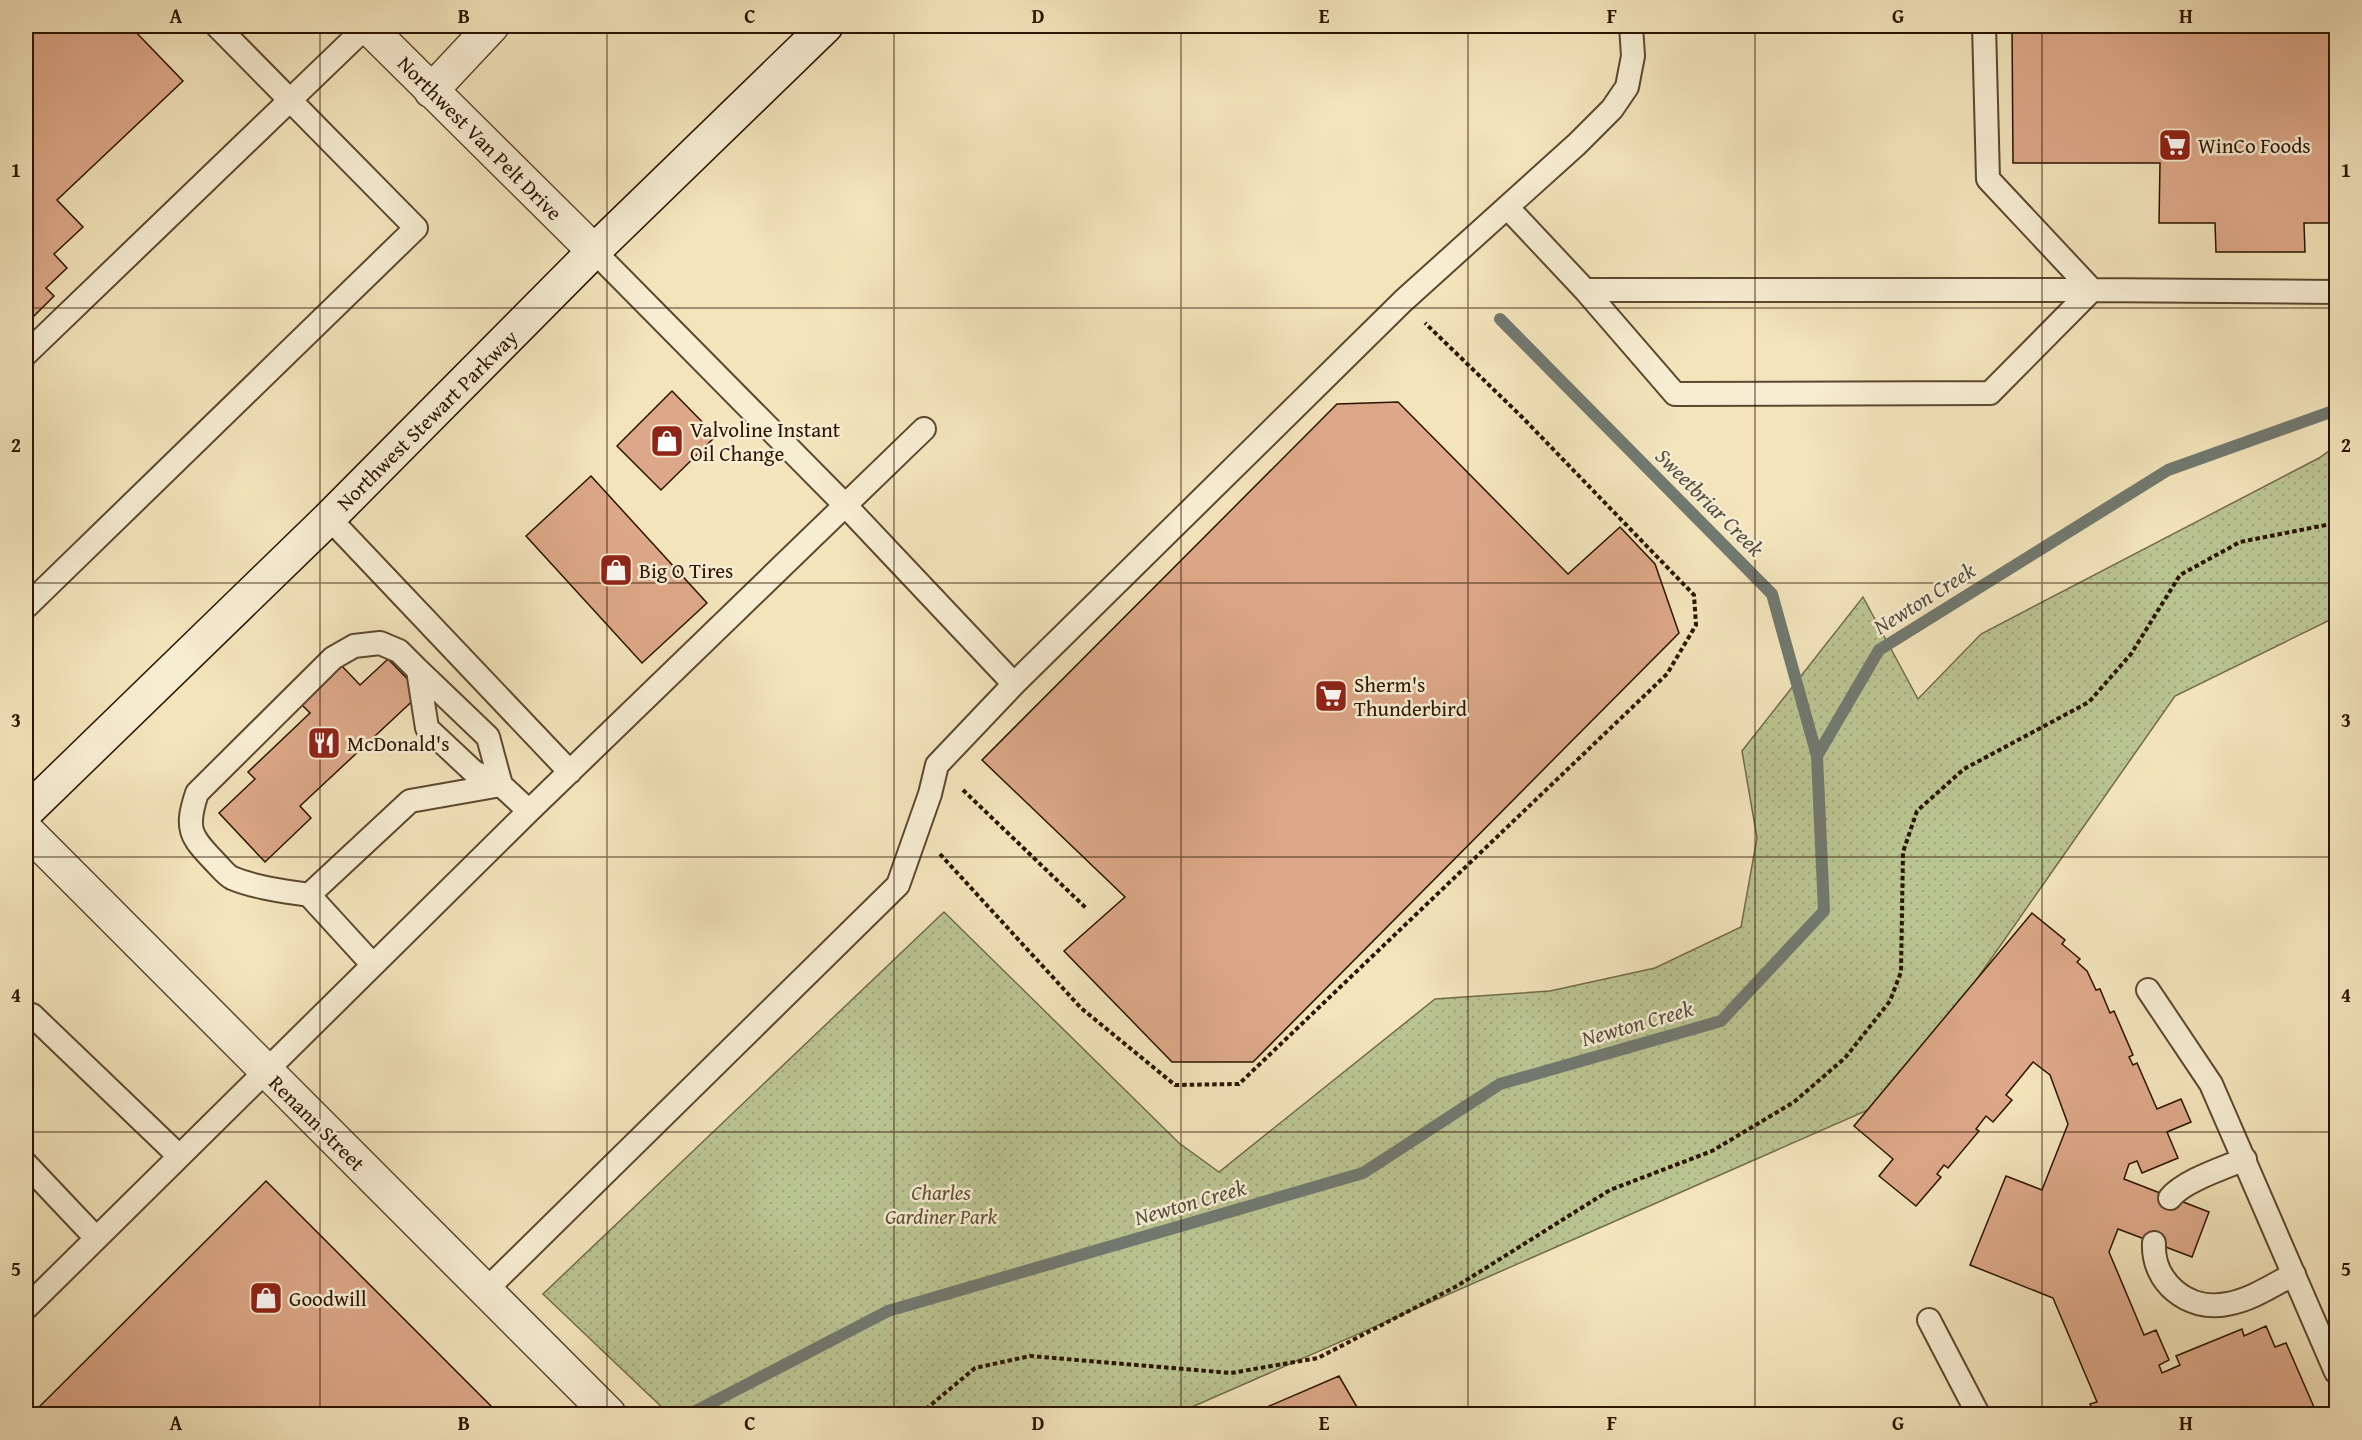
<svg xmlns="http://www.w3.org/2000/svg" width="2362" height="1440" viewBox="0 0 2362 1440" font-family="'Gentium Book Plus',serif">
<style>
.grass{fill:url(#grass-dots);stroke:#726c48;stroke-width:1.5}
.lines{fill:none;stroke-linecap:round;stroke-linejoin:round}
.stream{stroke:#717970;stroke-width:12}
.building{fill:#dda889;stroke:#2b1400;stroke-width:1.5}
.service-casing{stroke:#5d482f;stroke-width:26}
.minor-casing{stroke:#5d482f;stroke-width:36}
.tertiary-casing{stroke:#5d482f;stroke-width:36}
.secondary-casing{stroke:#2b1400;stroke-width:36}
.path{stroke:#2b1400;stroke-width:4;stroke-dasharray:4.5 3;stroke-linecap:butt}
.service{stroke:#f7edd3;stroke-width:22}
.minor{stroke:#f7edd3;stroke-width:33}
.tertiary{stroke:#f7edd3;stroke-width:33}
.secondary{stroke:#f7edd3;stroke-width:33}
.grid{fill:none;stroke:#2b1400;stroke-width:1.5;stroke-opacity:0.55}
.labels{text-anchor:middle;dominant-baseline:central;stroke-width:5;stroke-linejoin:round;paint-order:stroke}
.street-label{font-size:21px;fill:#2b1400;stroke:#f7edd3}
.poi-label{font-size:21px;fill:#2b1400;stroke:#f7edd3;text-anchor:start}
.park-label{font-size:21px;font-style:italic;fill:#5d5233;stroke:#f7edd3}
.water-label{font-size:22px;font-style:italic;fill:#544f41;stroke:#f7edd3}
.neatline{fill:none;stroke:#2b1400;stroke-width:2}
.grid-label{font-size:20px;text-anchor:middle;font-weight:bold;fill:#2b1400}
</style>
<defs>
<pattern id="grass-dots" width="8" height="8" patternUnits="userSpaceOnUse" patternTransform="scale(1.5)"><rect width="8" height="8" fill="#bac491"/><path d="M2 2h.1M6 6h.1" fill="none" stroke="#a0a87b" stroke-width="1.8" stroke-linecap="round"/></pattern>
</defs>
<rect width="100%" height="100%" fill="#f3e4bb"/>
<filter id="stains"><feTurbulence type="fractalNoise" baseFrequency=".00333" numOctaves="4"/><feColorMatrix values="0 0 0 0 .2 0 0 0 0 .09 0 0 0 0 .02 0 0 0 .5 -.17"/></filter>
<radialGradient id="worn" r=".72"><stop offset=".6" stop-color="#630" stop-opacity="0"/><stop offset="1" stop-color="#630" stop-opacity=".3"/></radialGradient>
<!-- grass -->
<path class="grass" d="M 2336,446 L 2336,617 L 2175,696 L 1893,1099 L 1176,1414 L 669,1414 L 543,1294 L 944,912 L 1179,1143 L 1219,1172 L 1435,999 L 1550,991 L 1655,968 L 1741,927 L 1757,838 L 1742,751 L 1863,597 L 1918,699 L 1981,634 L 2319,458 Z"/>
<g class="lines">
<!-- stream -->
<path class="stream" d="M 1500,319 L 1772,594 L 1817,756
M 690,1414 L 888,1311 L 1363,1173 L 1500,1084 L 1721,1021 L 1824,911 L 1817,756 L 1879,650 L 2168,470 L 2336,410"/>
</g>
<!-- building -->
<path class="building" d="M 26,26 L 130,26 L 183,81 L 57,200 L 83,227 L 54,254 L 67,268 L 46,288 L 54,296 L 27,323 Z
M 2012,26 L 2336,26 L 2336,223 L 2304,223 L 2305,252 L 2216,252 L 2215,223 L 2159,223 L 2160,163 L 2013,163 Z
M 672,391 L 716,436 L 661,490 L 617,446 Z
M 1398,402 L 1568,574 L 1620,527 L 1655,564 L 1679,633 L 1253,1062 L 1172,1062 L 1064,951 L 1125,897 L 982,760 L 1337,404 Z
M 591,476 L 707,603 L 642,663 L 526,536 Z
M 388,659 L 421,693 L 300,806 L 311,818 L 265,862 L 219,813 L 255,779 L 248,772 L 310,713 L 300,703 L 341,665 L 360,685 Z
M 2032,913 L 2065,940 L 2062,944 L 2080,959 L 2077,962 L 2087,971 L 2096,990 L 2100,989 L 2110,1013 L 2114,1011 L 2133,1055 L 2129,1057 L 2133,1065 L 2137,1063 L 2157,1109 L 2181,1099 L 2191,1122 L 2167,1132 L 2178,1158 L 2142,1173 L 2137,1161 L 2129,1164 L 2124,1179 L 2209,1212 L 2192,1257 L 2118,1229 L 2109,1252 L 2144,1335 L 2156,1330 L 2169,1360 L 2159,1365 L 2162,1373 L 2180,1365 L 2176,1356 L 2242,1329 L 2244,1336 L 2266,1326 L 2275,1347 L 2286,1343 L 2317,1414 L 2094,1414 L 2090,1404 L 2097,1402 L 2053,1298 L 1970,1265 L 2006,1176 L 2042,1190 L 2068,1124 L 2050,1075 L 2033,1062 L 2006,1095 L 2012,1100 L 1993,1122 L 1986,1116 L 1976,1129 L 1979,1131 L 1948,1168 L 1944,1165 L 1937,1174 L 1941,1177 L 1916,1206 L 1879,1176 L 1893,1159 L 1854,1126 Z
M 266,1181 L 499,1414 L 32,1414 Z
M 1339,1376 L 1361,1414 L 1251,1414 Z"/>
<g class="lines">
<defs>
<path id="service" d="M 1507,207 L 1585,290 L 2092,290 L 2336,292
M 594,251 L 845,505 L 1014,684
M 1585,290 L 1675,394 L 1990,393 L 2092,290 L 1988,179 L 1984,26
M 26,354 L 367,26
M 329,518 L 570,772
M 26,607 L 416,228 L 217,26
M 418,670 L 488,737 L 501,785
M 309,895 C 284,891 256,888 232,878 C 226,875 220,867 215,862 C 190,836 185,829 197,793 L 333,658 L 354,646 L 380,643 L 399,651 L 418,670 L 427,728 L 474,772 L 501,785
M 373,965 L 309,895 L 410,801 L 501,785 L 529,811
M 2148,990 L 2211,1084 L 2336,1372
M 26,1021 L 32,1015 L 179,1156
M 26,1164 L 96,1238
M 2170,1198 C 2183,1181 2224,1168 2245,1159
M 2154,1243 C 2152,1282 2188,1312 2227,1304 C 2251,1300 2273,1285 2294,1274
M 485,1291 L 898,885 L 930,794 L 937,765 L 1014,684 L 1403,301 L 1577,144 L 1612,109 L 1627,87 L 1633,56 L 1631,26
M 26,1308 L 529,811 L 924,429
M 1929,1320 L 1978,1414"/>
<path id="minor" d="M 367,26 L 594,251
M 431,91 L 492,26"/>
<path id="tertiary" d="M 26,830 L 609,1414"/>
<path id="secondary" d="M 26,812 L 329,518 L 594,251 L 826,26"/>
</defs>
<!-- service casing -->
<use href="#service" class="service-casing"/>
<!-- minor casing -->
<use href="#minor" class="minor-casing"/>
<!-- tertiary casing -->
<use href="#tertiary" class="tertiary-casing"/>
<!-- secondary casing -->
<use href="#secondary" class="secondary-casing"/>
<!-- path -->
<path class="path" d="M 963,790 L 1087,909
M 940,854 L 1081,1008 L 1175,1085 L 1239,1084 L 1667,674 L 1696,625 L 1694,595 L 1522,417 L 1425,323
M 920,1414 L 975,1368 L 1030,1356 L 1231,1373 L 1318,1358 L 1457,1286 L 1610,1190 L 1712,1151 L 1794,1102 L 1845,1058 L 1890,1001 L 1901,972 L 1903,852 L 1917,811 L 1964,769 L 2089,702 L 2131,654 L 2180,575 L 2240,542 L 2336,523"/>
<!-- service -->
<use href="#service" class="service"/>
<!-- minor -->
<use href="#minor" class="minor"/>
<!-- tertiary -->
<use href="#tertiary" class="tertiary"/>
<!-- secondary -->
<use href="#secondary" class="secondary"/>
</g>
<!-- grid -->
<path class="grid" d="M 320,26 L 320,1414M 607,26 L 607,1414M 894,26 L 894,1414M 1181,26 L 1181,1414M 1468,26 L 1468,1414M 1755,26 L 1755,1414M 2042,26 L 2042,1414M 26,308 L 2336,308M 26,583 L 2336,583M 26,857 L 2336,857M 26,1132 L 2336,1132"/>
<!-- icons -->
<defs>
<symbol id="supermarket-square" viewBox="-11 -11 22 22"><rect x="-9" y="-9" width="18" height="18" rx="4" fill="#8f2418" stroke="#f7edd3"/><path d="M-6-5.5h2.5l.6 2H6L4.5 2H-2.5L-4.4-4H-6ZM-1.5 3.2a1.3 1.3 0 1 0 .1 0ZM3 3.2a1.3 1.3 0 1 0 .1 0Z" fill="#fff"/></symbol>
<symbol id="shop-square" viewBox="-11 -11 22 22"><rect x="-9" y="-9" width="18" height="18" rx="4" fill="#8f2418" stroke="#f7edd3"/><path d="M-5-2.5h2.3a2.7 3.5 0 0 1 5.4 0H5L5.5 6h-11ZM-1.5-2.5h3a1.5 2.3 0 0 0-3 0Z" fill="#fff"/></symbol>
<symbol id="restaurant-square" viewBox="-11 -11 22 22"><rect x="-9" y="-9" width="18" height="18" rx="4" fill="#8f2418" stroke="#f7edd3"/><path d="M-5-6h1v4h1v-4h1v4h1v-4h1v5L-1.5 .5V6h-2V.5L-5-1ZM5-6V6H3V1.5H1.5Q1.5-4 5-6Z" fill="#fff"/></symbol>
</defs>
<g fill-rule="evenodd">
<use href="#supermarket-square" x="2156" y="126" width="38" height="38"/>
<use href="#shop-square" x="648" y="422" width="38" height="38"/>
<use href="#shop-square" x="597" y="551" width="38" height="38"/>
<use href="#supermarket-square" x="1312" y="677" width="38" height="38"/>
<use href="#restaurant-square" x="305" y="724" width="38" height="38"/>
<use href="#shop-square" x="247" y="1279" width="38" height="38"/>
</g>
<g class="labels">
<!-- street labels -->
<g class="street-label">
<text transform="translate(480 138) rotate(45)">Northwest Van Pelt Drive</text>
<text transform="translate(427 420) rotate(-45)">Northwest Stewart Parkway</text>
<text transform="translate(317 1123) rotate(45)">Renann Street</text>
</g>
<!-- poi labels -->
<g class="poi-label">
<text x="2198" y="145">WinCo Foods</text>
<text x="690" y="429">Valvoline Instant<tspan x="690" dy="24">Oil Change</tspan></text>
<text x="639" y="570">Big O Tires</text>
<text x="1354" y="684">Sherm's<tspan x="1354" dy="24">Thunderbird</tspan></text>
<text x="347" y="743">McDonald's</text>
<text x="289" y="1298">Goodwill</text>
</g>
<!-- park labels -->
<g class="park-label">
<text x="941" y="1192">Charles<tspan x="941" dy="24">Gardiner Park</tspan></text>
</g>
<!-- water labels -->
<g class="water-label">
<text transform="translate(1710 502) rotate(45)">Sweetbriar Creek</text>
<text transform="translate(1924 598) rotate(-32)">Newton Creek</text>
<text transform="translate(1637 1023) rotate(-16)">Newton Creek</text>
<text transform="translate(1190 1202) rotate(-16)">Newton Creek</text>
</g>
</g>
<!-- margin -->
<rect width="2362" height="1440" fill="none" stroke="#f3e4bb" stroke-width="66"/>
<rect x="33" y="33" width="2296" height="1374" class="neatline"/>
<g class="grid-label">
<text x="176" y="23">A</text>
<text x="464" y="23">B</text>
<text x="750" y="23">C</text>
<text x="1038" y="23">D</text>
<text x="1324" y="23">E</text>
<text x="1612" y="23">F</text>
<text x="1898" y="23">G</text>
<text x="2186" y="23">H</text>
<text x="16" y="177">1</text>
<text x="2346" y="177">1</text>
<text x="16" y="452">2</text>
<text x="2346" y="452">2</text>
<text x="16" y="727">3</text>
<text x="2346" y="727">3</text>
<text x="16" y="1002">4</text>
<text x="2346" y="1002">4</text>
<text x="16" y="1276">5</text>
<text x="2346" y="1276">5</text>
<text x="176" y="1430">A</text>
<text x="464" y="1430">B</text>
<text x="750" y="1430">C</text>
<text x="1038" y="1430">D</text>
<text x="1324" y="1430">E</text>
<text x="1612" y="1430">F</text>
<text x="1898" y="1430">G</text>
<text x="2186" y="1430">H</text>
</g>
<rect width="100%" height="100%" filter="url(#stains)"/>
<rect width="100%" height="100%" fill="url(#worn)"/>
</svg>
